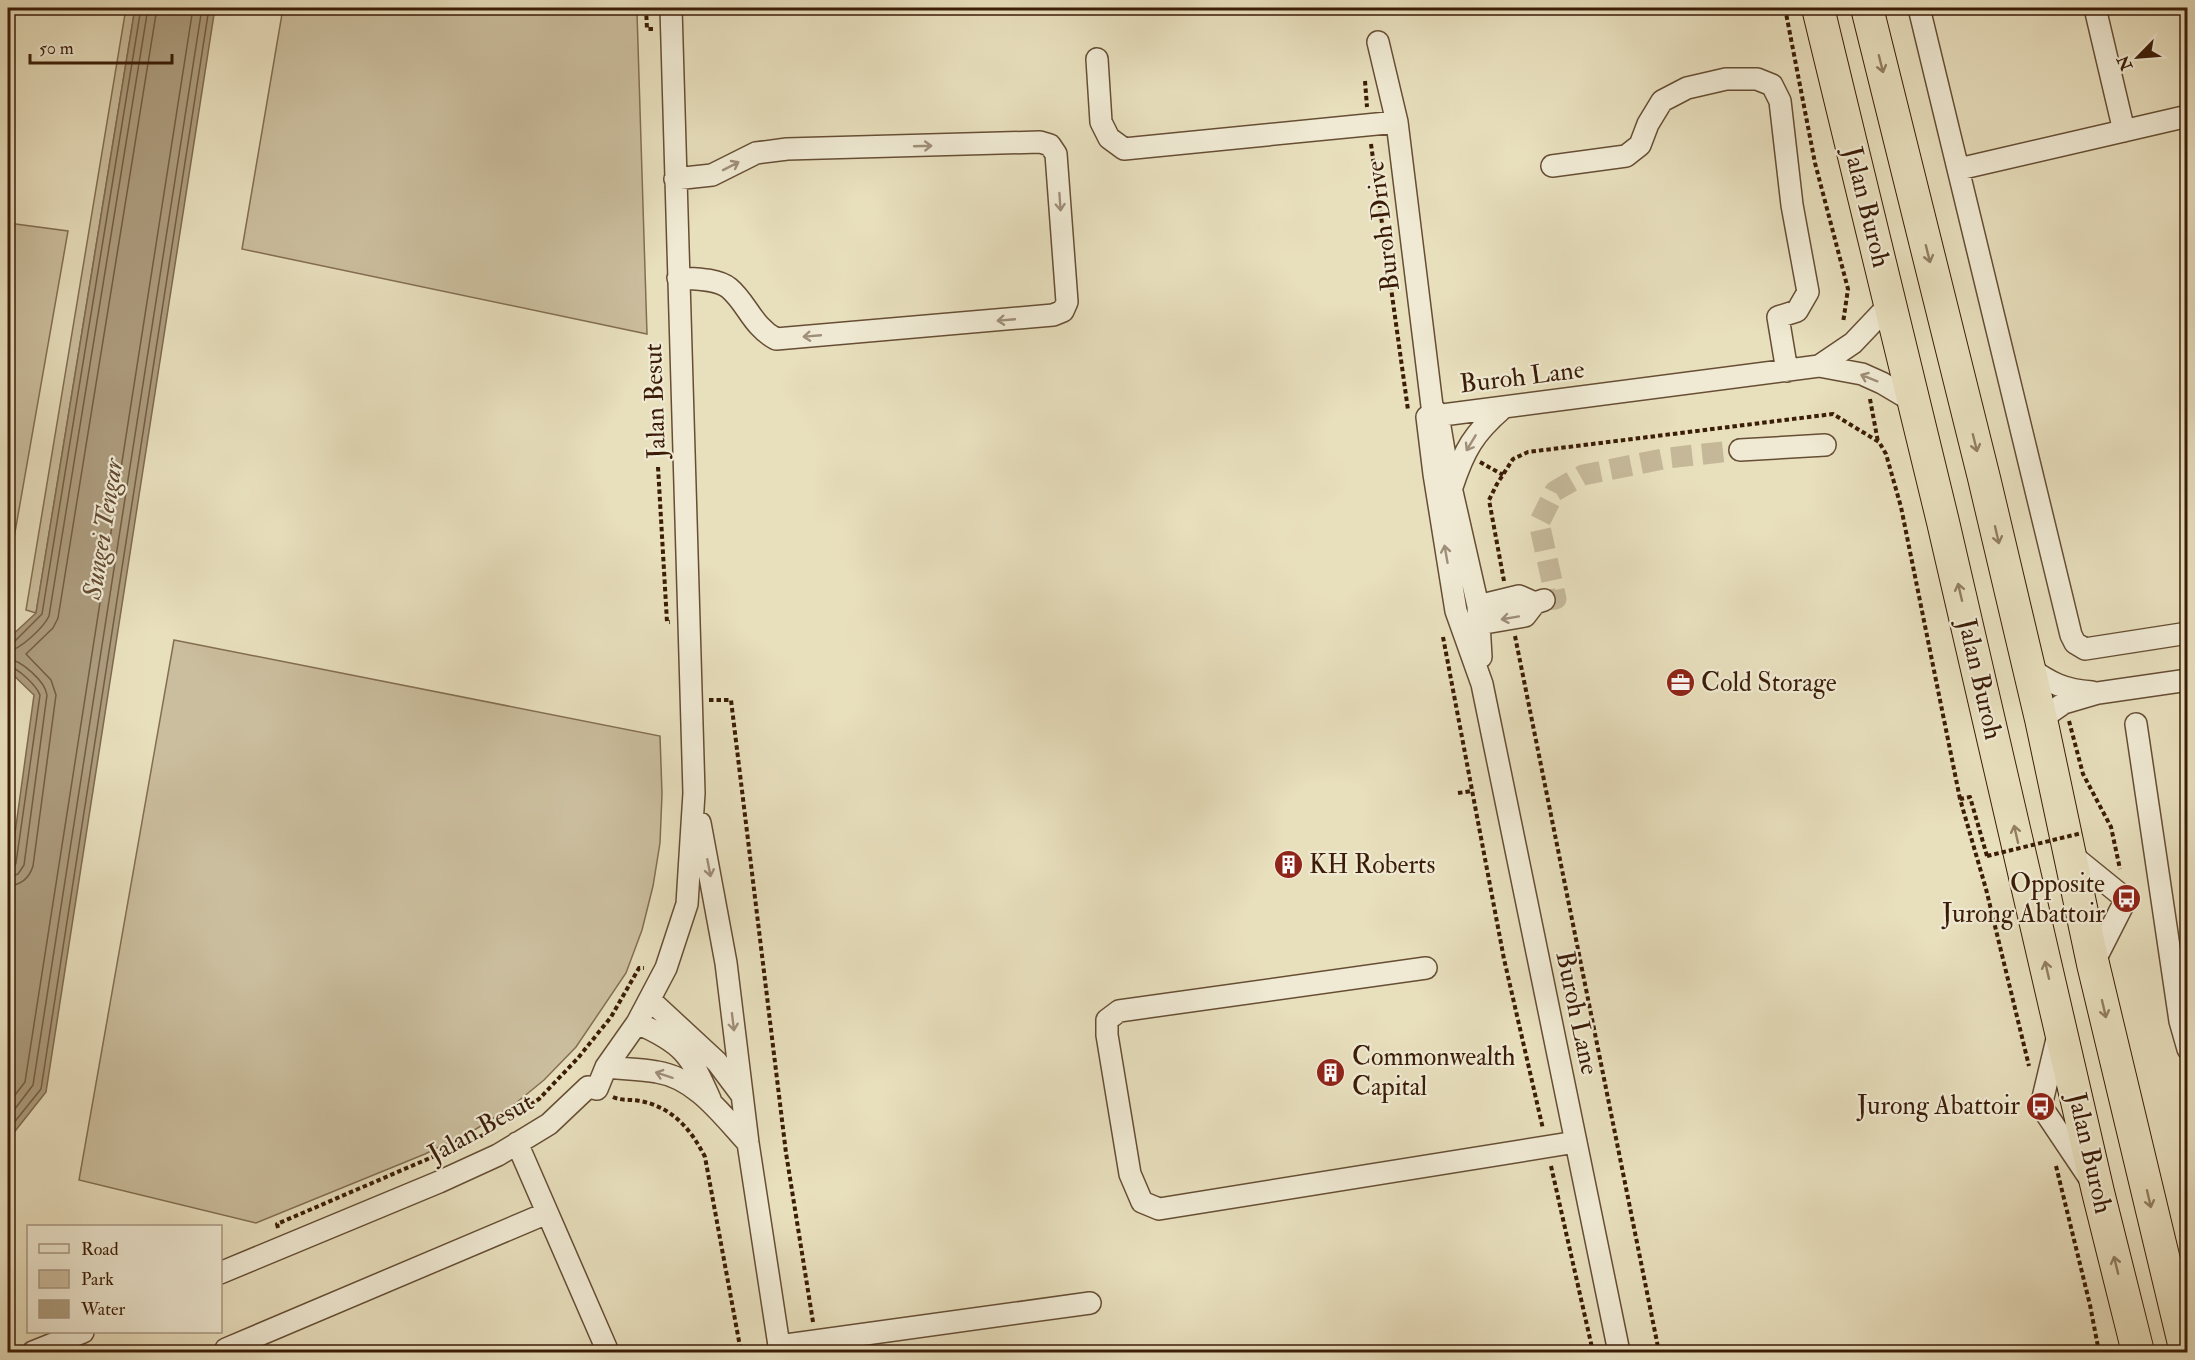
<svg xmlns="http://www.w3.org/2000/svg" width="2195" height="1360" viewBox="0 0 2195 1360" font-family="'IM FELL Double Pica',serif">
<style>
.green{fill:#cbbe9e;stroke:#836e52;stroke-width:1.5}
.water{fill:#ad9d7f;stroke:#7f6a4f;stroke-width:1.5}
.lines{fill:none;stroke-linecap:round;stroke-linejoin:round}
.shore{stroke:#745d43;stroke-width:1.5}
.minor-tunnel{stroke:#c5b899;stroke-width:21;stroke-dasharray:21 10;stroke-linecap:butt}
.minor-casing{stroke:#664e34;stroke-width:24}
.highway-casing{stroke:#3b1d07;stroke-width:34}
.path{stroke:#3b1d07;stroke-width:4;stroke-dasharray:4.5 3;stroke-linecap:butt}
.minor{stroke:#f0ead4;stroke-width:21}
.highway{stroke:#e8dfbd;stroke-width:32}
.path-bridge{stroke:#3b1d07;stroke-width:4;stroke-dasharray:4.5 3;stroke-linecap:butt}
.oneway{stroke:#927e62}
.oneway2{stroke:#9f8e78}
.labels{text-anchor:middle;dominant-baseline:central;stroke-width:4.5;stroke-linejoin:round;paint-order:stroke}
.street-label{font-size:26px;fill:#3b1d07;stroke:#f0ead4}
.poi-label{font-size:26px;fill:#3b1d07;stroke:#f0ead4;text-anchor:start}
.water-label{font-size:27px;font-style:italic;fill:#634a31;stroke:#f0ead4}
</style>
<rect width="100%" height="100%" fill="#e8dfbd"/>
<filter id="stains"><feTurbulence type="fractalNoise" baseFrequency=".00333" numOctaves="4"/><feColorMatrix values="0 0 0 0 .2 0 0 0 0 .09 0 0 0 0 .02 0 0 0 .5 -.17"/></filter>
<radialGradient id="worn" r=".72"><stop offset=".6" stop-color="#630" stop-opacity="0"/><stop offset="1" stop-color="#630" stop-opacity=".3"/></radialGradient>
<!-- green -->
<path class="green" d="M 126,8 L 135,8 L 36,613 L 26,610 Z
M 283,8 L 610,8 L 637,13 L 647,334 L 242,249 Z
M 8,223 L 68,231 L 8,572 Z
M 174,640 L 660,736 L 662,794 L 660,843 L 653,886 L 642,930 L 626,973 L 576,1047 L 544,1080 L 511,1107 L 476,1129 L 425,1154 L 256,1223 L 79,1180 Z"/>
<!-- water -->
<path class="water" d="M 135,8 L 215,8 L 46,1092 L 8,1140 L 8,884 L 34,695 L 8,670 L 8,639 L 36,613 Z"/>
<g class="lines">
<!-- shore -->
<path class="shore" d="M 8,643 L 14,642 L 42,614 L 141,8
M 8,651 C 20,650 44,627 49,616 L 148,8
M 8,659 C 21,660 45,681 47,695 L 24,865 L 18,874 L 8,877
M 8,666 C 18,668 36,685 40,695 L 16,863 L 13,868 L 8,869
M 8,886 C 21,885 29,879 33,866 L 56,695 L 51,680 L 26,654 L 53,628 L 58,618 L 157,8
M 8,1104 L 25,1082 L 193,8
M 8,1118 L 33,1085 L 202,8
M 8,1130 L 41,1089 L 209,8"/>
<!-- minor-tunnel -->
<path class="minor-tunnel" d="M 1544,600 L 1556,599 L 1539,523 L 1555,491 L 1583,475 L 1668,458 L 1740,450"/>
<defs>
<path id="minor" d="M 1919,8 L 2071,635 L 2075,643 L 2085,649 L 2188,633
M 2095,8 L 2124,131
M 1378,42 L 1397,122 L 1432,406 L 1438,415 L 1448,474 L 1478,606 L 1481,657
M 1097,59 L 1101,122 L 1109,138 L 1124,149 L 1397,122
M 1552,166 L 1626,156 L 1640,145 L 1648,124 L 1662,101 L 1687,88 L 1726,79 L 1757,79 L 1772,85 L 1780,101 L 1792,205 L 1808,292 L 1797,311 L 1778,317 L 1787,371
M 1959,169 L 2188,116
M 675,179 L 712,175 L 756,153 L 787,149 L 1040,142 L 1050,145 L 1056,154 L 1067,302 L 1063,311 L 1053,315 L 776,339 C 752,326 747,303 729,288 C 717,278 693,279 678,278
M 1819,366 L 1853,343 L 1890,304
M 1427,417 L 1434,474 L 1456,611 L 1482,684 L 1619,1352
M 1427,417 L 1819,366 L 1862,374 L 1882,383 L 1914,402
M 1740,450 L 1825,445
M 1452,487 C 1464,450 1474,433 1503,408
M 1478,606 L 1519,596 L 1535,603 L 1544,600
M 1479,624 L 1525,616 L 1535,603
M 2028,667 C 2050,683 2064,690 2092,692
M 2041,719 L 2064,703 L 2098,693 L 2188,680
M 2136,724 L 2180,1021 L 2188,1049
M 700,823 L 726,963 L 748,1143 L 780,1352
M 2068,852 L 2126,899 L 2093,964
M 1426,968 L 1119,1011 L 1107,1020 L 1107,1035 L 1130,1174 L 1142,1202 L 1159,1209 L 1576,1142
M 650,1000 L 717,1062 L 741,1094
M 637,1023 C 683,1043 690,1054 710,1099
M 2058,1035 L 2041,1106 L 2088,1176
M 606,1067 C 623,1069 641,1069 657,1072 C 696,1078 723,1116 748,1143
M 517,1143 L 608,1352
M 220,1273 L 439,1182 L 498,1155 L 549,1124 L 588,1087 L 597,1089 L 606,1067 L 637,1023 L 666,968 L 687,904 L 694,793 L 671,8
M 779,1346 L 1090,1303
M 226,1349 L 547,1213
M 33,1352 L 83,1332"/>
<path id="highway" d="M 1818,8 L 1943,522 L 2098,1192 L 2138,1352
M 1867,8 L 1984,478 L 2041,719 L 2093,964 L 2186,1352"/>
</defs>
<!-- minor casing -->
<use href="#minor" class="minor-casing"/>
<!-- highway casing -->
<use href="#highway" class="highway-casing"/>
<!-- path -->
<path class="path" d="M 646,8 L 647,29 L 653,29
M 1785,8 L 1815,163 L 1848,289 L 1843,323
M 1365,81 L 1367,107
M 1371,144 L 1408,410
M 1870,399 L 1878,442
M 1480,462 L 1503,475
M 658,467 L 667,622 L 670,622
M 1504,581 L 1489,500 L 1497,484 L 1513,459 L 1528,452 L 1833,414 L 1879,442 L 1886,454 L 1901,507 L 1960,799
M 1515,636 L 1659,1352
M 1443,637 L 1504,959 L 1543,1129
M 709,700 L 731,700 L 786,1153 L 813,1322
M 2069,721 L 2083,774 L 2111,827 L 2120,869
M 1458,793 L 1472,791
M 1987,856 L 1970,797 L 1960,799 L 1986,889 L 2029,1066
M 613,1097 C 622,1101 630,1099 640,1101 C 672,1107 691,1129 705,1157 L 741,1352
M 1551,1166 L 1593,1352
M 2056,1166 L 2090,1305 L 2099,1352
M 278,1228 L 277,1224 L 488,1133 L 539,1099 L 578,1058 L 611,1017 L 639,968 L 644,968
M 8,1332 L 13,1349"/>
<!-- minor -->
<use href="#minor" class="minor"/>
<!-- highway -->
<use href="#highway" class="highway"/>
<!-- path-bridge -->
<path class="path-bridge" d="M 1987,856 L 2082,833"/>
</g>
<!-- one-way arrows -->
<defs><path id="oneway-shaft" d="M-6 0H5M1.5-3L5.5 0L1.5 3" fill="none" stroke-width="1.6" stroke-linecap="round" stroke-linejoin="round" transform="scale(1.5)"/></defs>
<g class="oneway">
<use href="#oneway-shaft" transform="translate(1881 64) rotate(76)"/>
<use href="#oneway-shaft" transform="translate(1928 254) rotate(76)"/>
<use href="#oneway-shaft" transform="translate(1975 443) rotate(76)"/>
<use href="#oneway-shaft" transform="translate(1997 535) rotate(77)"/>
<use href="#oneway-shaft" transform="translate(1960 592) rotate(-103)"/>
<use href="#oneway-shaft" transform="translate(2016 834) rotate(-103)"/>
<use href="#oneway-shaft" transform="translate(2047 970) rotate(-103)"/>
<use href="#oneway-shaft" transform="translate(2104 1009) rotate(77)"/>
<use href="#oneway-shaft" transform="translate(2149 1199) rotate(77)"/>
<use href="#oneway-shaft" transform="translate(2116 1265) rotate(-104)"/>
</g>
<g class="oneway2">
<use href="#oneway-shaft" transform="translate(923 146) rotate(-2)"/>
<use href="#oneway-shaft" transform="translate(731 166) rotate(-27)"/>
<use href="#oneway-shaft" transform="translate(1060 202) rotate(86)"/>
<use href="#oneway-shaft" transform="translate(1006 320) rotate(175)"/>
<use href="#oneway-shaft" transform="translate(812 336) rotate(175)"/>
<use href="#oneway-shaft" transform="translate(1869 378) rotate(-158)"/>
<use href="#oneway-shaft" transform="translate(1471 443) rotate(121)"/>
<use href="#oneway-shaft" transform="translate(1446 554) rotate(-100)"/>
<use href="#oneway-shaft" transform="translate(1510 618) rotate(170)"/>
<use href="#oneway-shaft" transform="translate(709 868) rotate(79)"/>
<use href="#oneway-shaft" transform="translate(733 1022) rotate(83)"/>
<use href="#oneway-shaft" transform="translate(664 1075) rotate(-162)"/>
</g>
<!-- icons -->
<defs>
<symbol id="office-disc" viewBox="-11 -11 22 22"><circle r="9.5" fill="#8f2418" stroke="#f0ead4"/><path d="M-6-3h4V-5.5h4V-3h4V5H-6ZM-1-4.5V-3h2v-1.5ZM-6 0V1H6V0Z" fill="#fff"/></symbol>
<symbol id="building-disc" viewBox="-11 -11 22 22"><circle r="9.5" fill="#8f2418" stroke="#f0ead4"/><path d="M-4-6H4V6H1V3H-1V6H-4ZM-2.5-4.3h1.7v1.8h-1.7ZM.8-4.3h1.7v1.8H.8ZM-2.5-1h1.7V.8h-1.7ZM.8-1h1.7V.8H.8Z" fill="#fff"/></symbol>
<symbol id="bus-disc" viewBox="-11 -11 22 22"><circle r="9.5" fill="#8f2418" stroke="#f0ead4"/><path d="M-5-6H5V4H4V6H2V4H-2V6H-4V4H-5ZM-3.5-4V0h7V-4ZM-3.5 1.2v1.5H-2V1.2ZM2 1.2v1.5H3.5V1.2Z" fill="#fff"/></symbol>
</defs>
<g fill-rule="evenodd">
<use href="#office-disc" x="1664" y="666" width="33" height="33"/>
<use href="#building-disc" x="1272" y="848" width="33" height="33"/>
<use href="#bus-disc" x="2110" y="882" width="33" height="33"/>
<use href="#building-disc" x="1314" y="1056" width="33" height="33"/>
<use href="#bus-disc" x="2024" y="1090" width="33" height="33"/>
</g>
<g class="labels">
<!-- street labels -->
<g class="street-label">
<text transform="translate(1867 207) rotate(76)">Jalan Buroh</text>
<text transform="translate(1383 226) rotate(-97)">Buroh Drive</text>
<text transform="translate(1522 377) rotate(-7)">Buroh Lane</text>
<text transform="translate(655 401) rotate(-92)">Jalan Besut</text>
<text transform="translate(1980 679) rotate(77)">Jalan Buroh</text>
<text transform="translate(1577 1013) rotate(78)">Buroh Lane</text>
<text transform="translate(481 1128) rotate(-29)">Jalan Besut</text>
<text transform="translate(2090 1153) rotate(77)">Jalan Buroh</text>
</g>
<!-- poi labels -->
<g class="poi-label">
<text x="1701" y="683">Cold Storage</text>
<text x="1309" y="865">KH Roberts</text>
<text x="2105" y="884" text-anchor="end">Opposite<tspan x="2105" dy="30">Jurong Abattoir</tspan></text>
<text x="1352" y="1057">Commonwealth<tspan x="1352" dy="30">Capital</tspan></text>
<text x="2020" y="1106" text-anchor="end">Jurong Abattoir</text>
</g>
<!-- water labels -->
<g class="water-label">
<text transform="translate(103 529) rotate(-81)">Sungei Tengar</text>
</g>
</g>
<!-- margin -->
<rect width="2195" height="1360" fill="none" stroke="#e8dfbd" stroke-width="30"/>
<rect x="9" y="9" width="2177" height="1342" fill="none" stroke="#3b1d07" stroke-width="3"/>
<rect x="15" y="15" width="2165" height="1330" fill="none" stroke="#3b1d07" stroke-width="1.5"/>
<!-- legend -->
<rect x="27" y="1225" width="195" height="108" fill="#f0ead4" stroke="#a89882" stroke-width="1.5"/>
<rect x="39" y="1244" width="30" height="9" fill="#f0ead4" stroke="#a89882" stroke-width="1.5"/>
<text x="81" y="1255" font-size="18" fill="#3b1d07">Road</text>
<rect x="39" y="1270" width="30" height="18" fill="#cbbe9e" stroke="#a89882" stroke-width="1.5"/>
<text x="81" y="1285" font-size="18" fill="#3b1d07">Park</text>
<rect x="39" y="1300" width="30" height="18" fill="#ad9d7f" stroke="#a89882" stroke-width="1.5"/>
<text x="81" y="1315" font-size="18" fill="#3b1d07">Water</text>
<!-- north arrow -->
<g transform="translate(2138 57) rotate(245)" stroke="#f0ead4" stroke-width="4.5" paint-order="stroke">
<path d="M0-4.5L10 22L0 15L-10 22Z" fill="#3b1d07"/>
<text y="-9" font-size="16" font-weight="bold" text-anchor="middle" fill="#3b1d07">N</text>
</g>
<!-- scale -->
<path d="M30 54v9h142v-9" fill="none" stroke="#3b1d07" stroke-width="3"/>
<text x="39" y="54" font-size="18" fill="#3b1d07" stroke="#f0ead4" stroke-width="4.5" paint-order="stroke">50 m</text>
<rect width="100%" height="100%" filter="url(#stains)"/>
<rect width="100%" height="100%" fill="url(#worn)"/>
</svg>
